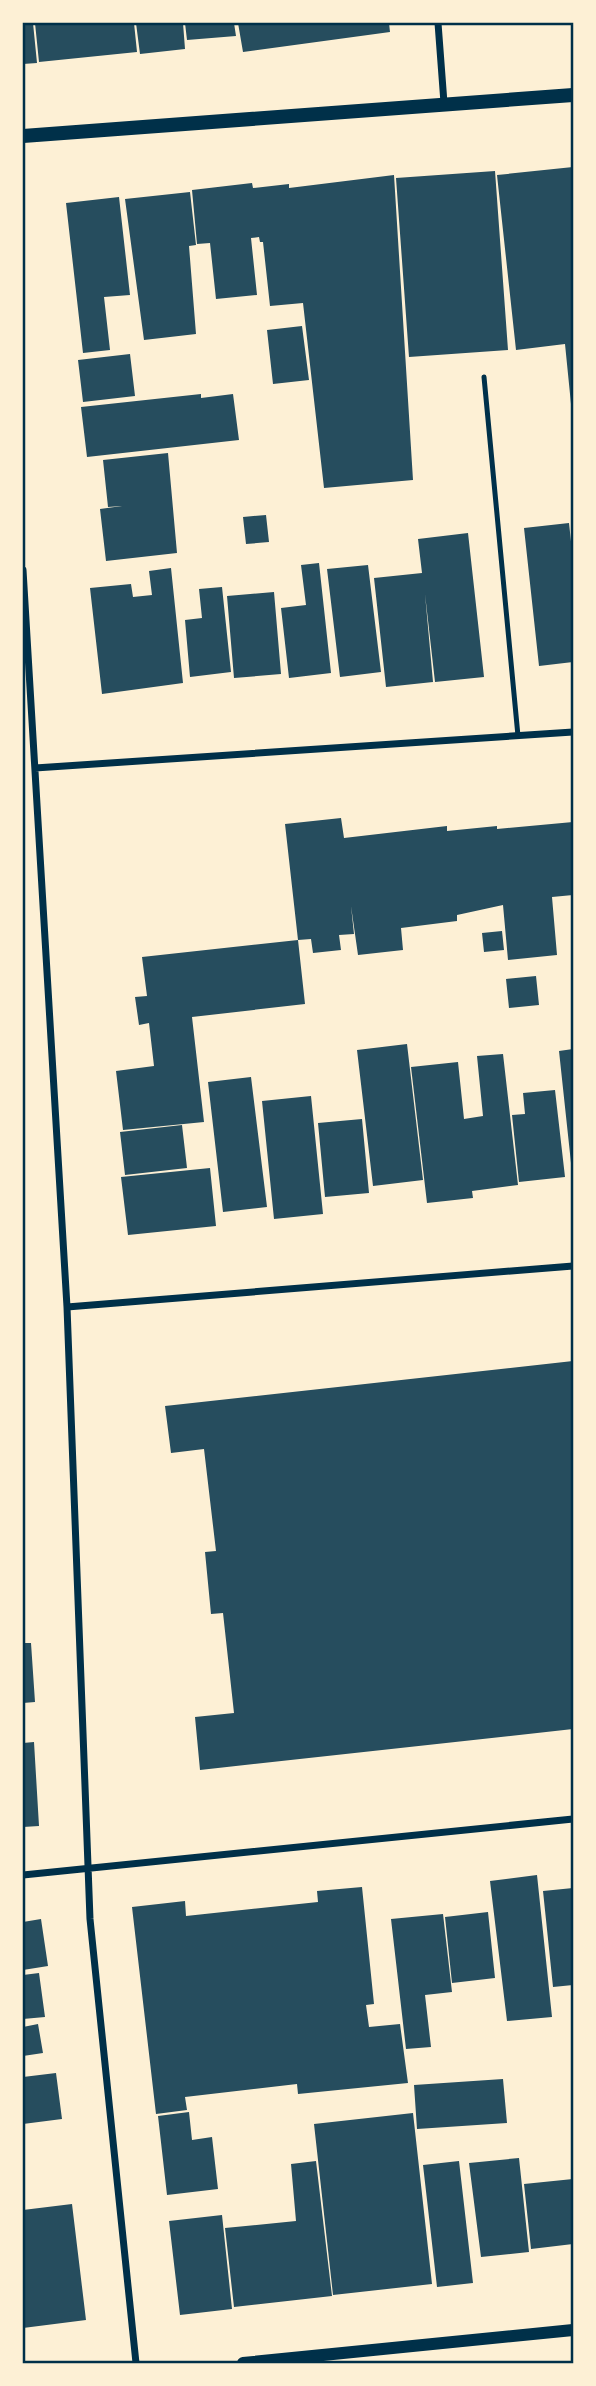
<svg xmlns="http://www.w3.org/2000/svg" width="596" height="2386" viewBox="0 0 596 2386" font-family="Ubuntu,sans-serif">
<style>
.building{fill:#264d5e}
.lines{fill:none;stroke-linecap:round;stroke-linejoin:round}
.service{stroke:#003049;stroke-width:5}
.minor{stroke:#003049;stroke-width:7}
.tertiary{stroke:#003049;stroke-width:12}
.secondary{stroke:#003049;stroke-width:14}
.neatline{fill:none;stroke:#003049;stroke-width:2.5}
</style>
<rect width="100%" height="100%" fill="#fdf0d5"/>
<!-- building -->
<path class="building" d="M 23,23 L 33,23 L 37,63 L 23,64 Z
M 35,23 L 134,23 L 137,52 L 39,62 Z
M 136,23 L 183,23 L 185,49 L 140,54 Z
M 185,23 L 234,23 L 236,36 L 187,40 Z
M 238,23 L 389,23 L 390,32 L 243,52 Z
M 573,167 L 573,404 L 571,404 L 565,344 L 516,350 L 497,175 Z
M 495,171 L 508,350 L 409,357 L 396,178 Z
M 394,175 L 413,480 L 324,488 L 303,303 L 270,306 L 263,242 L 260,242 L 259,237 L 251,238 L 257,295 L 216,299 L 210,243 L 197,244 L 192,190 L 252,183 L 253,188 L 289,184 L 289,188 Z
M 190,192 L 196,245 L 189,246 L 196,334 L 144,340 L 125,199 Z
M 119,197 L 130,295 L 104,297 L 110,350 L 83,353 L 66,203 Z
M 302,326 L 309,380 L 273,384 L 267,330 Z
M 130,354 L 135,396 L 83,402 L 78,360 Z
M 201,394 L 201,398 L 233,394 L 239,440 L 87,457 L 81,407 Z
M 168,453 L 177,553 L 106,561 L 100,509 L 122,506 L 108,507 L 103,460 Z
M 266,515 L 269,542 L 246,544 L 243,517 Z
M 569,523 L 573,560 L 573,662 L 539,666 L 524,528 Z
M 468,533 L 484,677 L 435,682 L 425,594 L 433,682 L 386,687 L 374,578 L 422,573 L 418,539 Z
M 319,563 L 331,673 L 289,678 L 281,608 L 306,605 L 301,565 Z
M 368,565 L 381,672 L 340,677 L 327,569 Z
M 171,568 L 183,683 L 102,694 L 90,588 L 131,584 L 133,597 L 152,595 L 149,571 Z
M 222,587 L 231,672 L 190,677 L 185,620 L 202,618 L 199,589 Z
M 274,592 L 281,674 L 234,678 L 227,596 Z
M 341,818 L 344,838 L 447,826 L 447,831 L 497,826 L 497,829 L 573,822 L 573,895 L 552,897 L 557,955 L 508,960 L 503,905 L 457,915 L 457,921 L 401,928 L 403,950 L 358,955 L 351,906 L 354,934 L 339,935 L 341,950 L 313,953 L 311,939 L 298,940 L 305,1004 L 192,1017 L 204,1122 L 123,1130 L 116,1071 L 154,1066 L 149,1023 L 139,1025 L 135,997 L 147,996 L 142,957 L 298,940 L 285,824 Z
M 502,931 L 504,950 L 484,952 L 482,933 Z
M 536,976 L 539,1005 L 509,1008 L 506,979 Z
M 407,1044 L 423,1180 L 373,1186 L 357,1050 Z
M 573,1049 L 573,1163 L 571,1163 L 559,1051 Z
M 503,1054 L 518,1185 L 472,1191 L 473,1198 L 427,1203 L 411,1067 L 458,1062 L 464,1119 L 483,1116 L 477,1056 Z
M 251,1077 L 267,1207 L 223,1212 L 208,1082 Z
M 555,1090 L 565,1177 L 519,1182 L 512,1115 L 525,1114 L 523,1093 Z
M 311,1096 L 323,1214 L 274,1219 L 262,1101 Z
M 362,1119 L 369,1193 L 325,1197 L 318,1123 Z
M 182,1125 L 187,1168 L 125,1175 L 120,1132 Z
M 210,1168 L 216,1226 L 128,1235 L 121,1177 Z
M 573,1361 L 573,1729 L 200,1770 L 195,1717 L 234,1713 L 223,1613 L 211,1614 L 205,1552 L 216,1551 L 204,1449 L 171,1453 L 165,1406 Z
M 23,1643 L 31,1643 L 35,1702 L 23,1703 Z
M 34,1742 L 39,1826 L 23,1827 L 23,1743 Z
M 537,1875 L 552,2017 L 507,2021 L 490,1881 Z
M 362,1887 L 374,2004 L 366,2005 L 369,2027 L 400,2024 L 408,2083 L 298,2094 L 297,2084 L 185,2097 L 187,2110 L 156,2114 L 132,1907 L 185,1901 L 186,1916 L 318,1902 L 317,1891 Z
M 573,1888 L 573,1985 L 553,1987 L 543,1891 Z
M 488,1912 L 495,1978 L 452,1983 L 445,1917 Z
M 443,1914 L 452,1992 L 425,1995 L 431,2047 L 406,2049 L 391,1919 Z
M 41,1919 L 48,1966 L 23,1970 L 23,1922 Z
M 39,1973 L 45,2017 L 23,2019 L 23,1975 Z
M 38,2024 L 43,2053 L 23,2056 L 23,2027 Z
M 56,2073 L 62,2119 L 23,2124 L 23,2077 Z
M 503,2079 L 507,2123 L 417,2129 L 414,2085 Z
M 189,2112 L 192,2140 L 212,2137 L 218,2189 L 167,2195 L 158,2116 Z
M 413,2113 L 432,2284 L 333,2295 L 314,2124 Z
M 519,2158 L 529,2252 L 481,2257 L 469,2163 Z
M 316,2161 L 332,2296 L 234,2307 L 225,2228 L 296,2221 L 291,2164 Z
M 459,2161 L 473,2283 L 437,2287 L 423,2165 Z
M 573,2179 L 573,2244 L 531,2249 L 524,2184 Z
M 72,2204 L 86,2320 L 23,2328 L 23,2210 Z
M 222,2215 L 232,2309 L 180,2315 L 169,2221 Z"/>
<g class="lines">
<!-- service -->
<path class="service" d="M 484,377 L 518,736"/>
<!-- minor -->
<path class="minor" d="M 438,23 L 444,103
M 23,570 L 67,1307 L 90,1919 L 136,2363
M 35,768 L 573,732
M 67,1307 L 573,1266
M 23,1875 L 573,1819"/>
<!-- tertiary -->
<path class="tertiary" d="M 243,2363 L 573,2330"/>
<!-- secondary -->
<path class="secondary" d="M 23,136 L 573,95"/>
</g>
<!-- border -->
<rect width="596" height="2386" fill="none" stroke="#fdf0d5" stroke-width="49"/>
<rect x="24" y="24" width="548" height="2338" class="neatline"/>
</svg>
